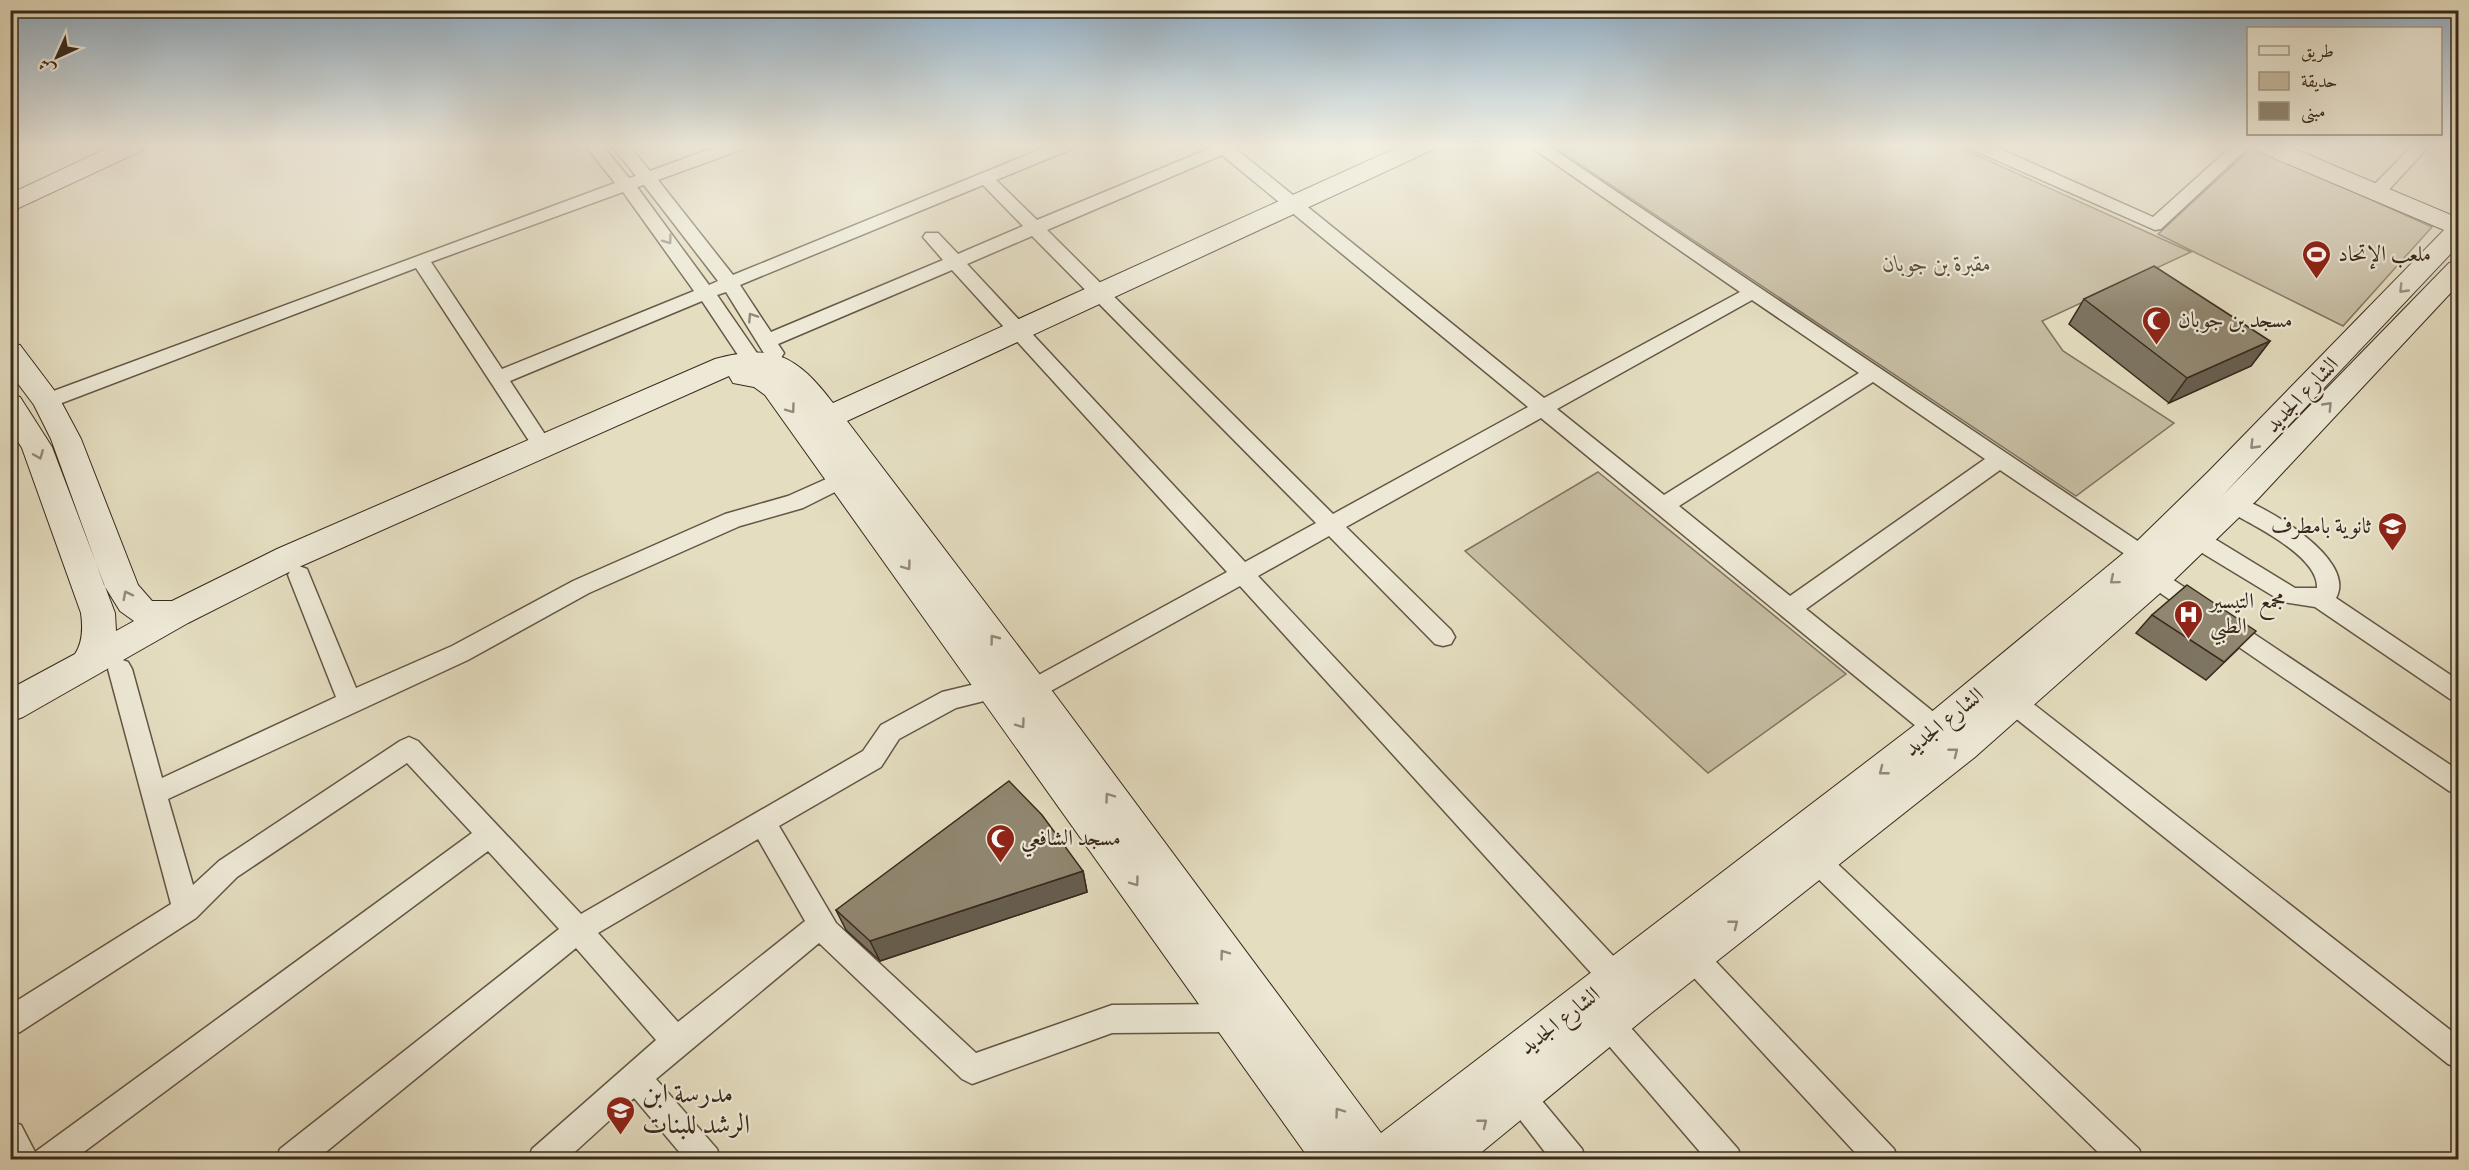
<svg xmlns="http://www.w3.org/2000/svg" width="2469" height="1170" viewBox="0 0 2469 1170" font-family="'IM FELL DW Pica',Amiri,serif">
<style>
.green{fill:#c7bea4;stroke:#807460;stroke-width:1.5}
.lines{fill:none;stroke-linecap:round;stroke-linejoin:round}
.street-casing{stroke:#635645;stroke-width:3}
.secondary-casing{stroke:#38291c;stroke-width:2}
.street{fill:#ede9d6;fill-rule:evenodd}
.secondary{fill:#ede9d6;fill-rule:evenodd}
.wall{fill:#7d7461;stroke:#38291c;stroke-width:1.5}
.shaded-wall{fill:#665e4f;stroke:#38291c;stroke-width:1.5}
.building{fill:#918771;stroke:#38291c;stroke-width:1.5}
.oneway{stroke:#928979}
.labels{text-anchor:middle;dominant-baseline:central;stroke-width:4.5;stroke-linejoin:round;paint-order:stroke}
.poi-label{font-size:22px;fill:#38291c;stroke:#ede9d6;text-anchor:start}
.park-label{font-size:22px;font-style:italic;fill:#5c4e3e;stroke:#ede9d6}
.street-label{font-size:22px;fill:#38291c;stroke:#ede9d6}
.near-poi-label{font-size:27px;fill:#38291c;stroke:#ede9d6;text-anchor:start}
</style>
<rect width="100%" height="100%" fill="#e4ddc0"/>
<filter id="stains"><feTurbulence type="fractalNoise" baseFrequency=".00333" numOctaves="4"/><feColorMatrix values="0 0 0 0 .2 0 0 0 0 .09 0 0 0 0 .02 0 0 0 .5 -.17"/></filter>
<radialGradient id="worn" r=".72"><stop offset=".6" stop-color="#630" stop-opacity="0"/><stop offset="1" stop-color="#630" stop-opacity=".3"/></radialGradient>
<!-- green -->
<path class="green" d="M 1551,145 L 1954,145 L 2191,252 L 2042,321 L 2063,351 L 2174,423 L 2076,496 Z
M 2253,147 L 2432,227 L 2343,326 L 2158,234 Z
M 1598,472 L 1846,674 L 1708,773 L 1465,551 Z"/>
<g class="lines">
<defs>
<path id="street" d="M 585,145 L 602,145 L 629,178 L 636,176 L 611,145 L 628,145 L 650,171 L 721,145 L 745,145 L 743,149 L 658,180 L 733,275 L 1051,145 L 1074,145 L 1072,149 L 996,180 L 1037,220 L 1213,147 L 1212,145 L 1240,145 L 1236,149 L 1544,398 L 1740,292 L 1528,145 L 1547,145 L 2163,558 L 2166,564 L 2160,571 L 2458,770 L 2458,794 L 2449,791 L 2147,584 L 2144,578 L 2150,571 L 2000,470 L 1806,609 L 1946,722 L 1949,729 L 1946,736 L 1937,739 L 1928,736 L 1541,418 L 1346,527 L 1451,630 L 1455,637 L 1451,644 L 1443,646 L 1435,644 L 1329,536 L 1258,576 L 1632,976 L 1636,986 L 1632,996 L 1622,999 L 1612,996 L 1240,586 L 1040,697 L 1032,700 L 1024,697 L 1020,690 L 1024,683 L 1227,572 L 952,270 L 778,344 L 784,353 L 781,358 L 774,359 L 767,358 L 726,292 L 717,295 L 761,359 L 758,364 L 751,366 L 744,364 L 702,301 L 510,381 L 552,445 L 549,450 L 542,452 L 535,450 L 416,268 L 54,406 L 47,408 L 40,406 L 37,401 L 40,396 L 615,183 ZM 1222,155 L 1528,407 L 1333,514 L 1047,230 ZM 644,185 L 718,281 L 709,285 L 637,187 ZM 983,185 L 1023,226 L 958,254 L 938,233 L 926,233 L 923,237 L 943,260 L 771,332 L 740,285 ZM 623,192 L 694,291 L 502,369 L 431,262 ZM 1032,236 L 1316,523 L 1245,562 L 967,264 ZM 1752,300 L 1859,373 L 1664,495 L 1557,409 ZM 1873,382 L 1985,459 L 1790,596 L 1679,506 Z
M 1969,145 L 1991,145 L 2153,217 L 2233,145 L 2251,145 L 2161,229 L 2155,230 L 1971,149 Z
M 2413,145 L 2430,145 L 2383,196 L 2371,196 L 2368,192 L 2371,188 Z
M 844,471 L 851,474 L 855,479 L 851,484 L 803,508 L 740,526 L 589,593 L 468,660 L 168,799 L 193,885 L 219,861 L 400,741 L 409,737 L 418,741 L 581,914 L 863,751 L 881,725 L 942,692 L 996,679 L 1004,682 L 1008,689 L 1004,696 L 956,708 L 899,739 L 881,767 L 779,826 L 836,923 L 976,1053 L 1112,1005 L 1232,1004 L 1242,1008 L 1246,1018 L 1242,1028 L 1232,1032 L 1112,1033 L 972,1084 L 962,1079 L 819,943 L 656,1079 L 717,1149 L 721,1160 L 686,1160 L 634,1098 L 566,1160 L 528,1160 L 532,1149 L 656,1040 L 576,948 L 316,1160 L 276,1160 L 280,1149 L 559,929 L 488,851 L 73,1160 L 10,1160 L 10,1121 L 21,1125 L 35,1152 L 472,833 L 407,763 L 237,877 L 196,918 L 20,1032 L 10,1036 L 10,1005 L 171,904 L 108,669 L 112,662 L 120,659 L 128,662 L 132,669 L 162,778 L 336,697 L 288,575 L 291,569 L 299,566 L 307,569 L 356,688 L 452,646 L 573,581 L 725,514 L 788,496 ZM 758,839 L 805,921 L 678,1022 L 598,933 Z
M 2234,496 C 2264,505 2358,559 2336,598 L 2458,680 L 2458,702 L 2450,699 L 2315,607 L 2283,602 L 2189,545 L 2186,539 L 2189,533 L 2197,531 L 2205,533 L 2295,588 L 2317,588 C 2319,556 2251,524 2226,510 L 2223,504 L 2226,498 Z
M 2013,692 L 2022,695 L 2458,1036 L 2458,1068 L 2448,1064 L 2004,709 L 2001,702 L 2004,695 Z
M 1816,848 L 1825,852 L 2139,1149 L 2143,1160 L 2106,1160 L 1807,868 L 1803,860 L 1807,852 Z
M 1692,943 L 1702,947 L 1894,1149 L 1898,1160 L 1862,1160 L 1682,965 L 1678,956 L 1682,947 Z
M 1607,1008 L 1617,1012 L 1738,1149 L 1742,1160 L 1707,1160 L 1597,1032 L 1593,1022 L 1597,1012 Z
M 1518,1079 L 1528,1084 L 1582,1149 L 1586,1160 L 1551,1160 L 1508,1104 L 1503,1094 L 1508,1084 Z"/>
<path id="secondary" d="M 114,145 L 146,145 L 143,150 L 10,212 L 10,194 Z
M 1403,145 L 1435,145 L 1432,150 L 847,421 L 1044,680 L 1381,1133 L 1924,718 L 2131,547 L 2209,471 L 2444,230 L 2255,150 L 2252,145 L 2285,145 L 2458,218 L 2458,246 L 2221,497 L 2449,263 L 2458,261 L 2458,285 L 2257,500 L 2167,587 L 1975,757 L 1650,1014 L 1472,1160 L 1310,1160 L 765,395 L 754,387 L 733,383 L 729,376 L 299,567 L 188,623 L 23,717 L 10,722 L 10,689 L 75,654 C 83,642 83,627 81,613 L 22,448 L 10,429 L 10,394 L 20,397 L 52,447 L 115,613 L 116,631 L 134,621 L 120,611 L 104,585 L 51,439 L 34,405 L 10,373 L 10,343 L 20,345 L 57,394 L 81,439 L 138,585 L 152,601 L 172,601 L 277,549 L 715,359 C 774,343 797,356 833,403 Z"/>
</defs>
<!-- street casing -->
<use href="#street" class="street-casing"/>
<!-- secondary casing -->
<use href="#secondary" class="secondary-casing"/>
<!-- street -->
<use href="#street" class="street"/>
<!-- secondary -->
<use href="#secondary" class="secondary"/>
</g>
<!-- wall -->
<path class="wall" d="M 2084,299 L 2270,341 L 2251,366 L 2169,403 L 2069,324 Z
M 2152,615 L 2238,649 L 2206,680 L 2136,633 Z
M 1083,871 L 1087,892 L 880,961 L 846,930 L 836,910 Z"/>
<!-- shaded-wall -->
<path class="shaded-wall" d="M 2270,341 L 2251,366 L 2169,403 L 2187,378 Z
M 1083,871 L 1087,892 L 880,961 L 870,941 Z"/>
<!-- building -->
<path class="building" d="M 2154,266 L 2270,341 L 2187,378 L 2084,299 Z
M 2187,585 L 2256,631 L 2224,662 L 2152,615 Z
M 1009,781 L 1042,815 L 1083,871 L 870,941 L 836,910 Z"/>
<!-- one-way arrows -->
<defs><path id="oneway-chevron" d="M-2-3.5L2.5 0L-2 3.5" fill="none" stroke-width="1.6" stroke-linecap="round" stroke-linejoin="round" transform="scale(1.5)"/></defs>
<g class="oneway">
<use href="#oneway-chevron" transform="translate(668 240) rotate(54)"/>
<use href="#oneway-chevron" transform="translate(2403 289) rotate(134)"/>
<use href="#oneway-chevron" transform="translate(752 317) rotate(-123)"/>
<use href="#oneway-chevron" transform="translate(2328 406) rotate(-46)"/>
<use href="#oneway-chevron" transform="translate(791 409) rotate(54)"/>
<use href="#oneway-chevron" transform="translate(2254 445) rotate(134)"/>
<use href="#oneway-chevron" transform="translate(39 455) rotate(68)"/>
<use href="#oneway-chevron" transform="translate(907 566) rotate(54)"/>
<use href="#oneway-chevron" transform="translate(2114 580) rotate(140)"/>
<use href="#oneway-chevron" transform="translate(127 595) rotate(-117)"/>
<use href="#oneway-chevron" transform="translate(994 639) rotate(-127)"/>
<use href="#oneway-chevron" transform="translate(1021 724) rotate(54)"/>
<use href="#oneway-chevron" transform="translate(1954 752) rotate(-38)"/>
<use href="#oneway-chevron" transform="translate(1883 771) rotate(142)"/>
<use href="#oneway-chevron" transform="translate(1109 797) rotate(-126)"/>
<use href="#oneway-chevron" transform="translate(1135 882) rotate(54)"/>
<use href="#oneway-chevron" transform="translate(1734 924) rotate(-38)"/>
<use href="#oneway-chevron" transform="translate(1224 954) rotate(-126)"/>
<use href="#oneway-chevron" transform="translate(1339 1112) rotate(-126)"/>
<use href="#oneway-chevron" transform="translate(1483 1123) rotate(-39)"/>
</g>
<!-- sky -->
<linearGradient id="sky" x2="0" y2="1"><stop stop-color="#8facc2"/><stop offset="0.47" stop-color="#f3f0e3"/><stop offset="1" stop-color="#f3f0e3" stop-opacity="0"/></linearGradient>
<rect width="2469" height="309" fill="url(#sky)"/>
<!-- icons -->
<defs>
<symbol id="stadium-pin" viewBox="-11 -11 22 30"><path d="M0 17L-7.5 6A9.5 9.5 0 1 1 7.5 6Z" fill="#8f2418" stroke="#ede9d6"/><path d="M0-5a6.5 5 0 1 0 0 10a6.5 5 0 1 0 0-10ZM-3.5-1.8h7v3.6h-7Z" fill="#fff"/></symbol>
<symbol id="mosque-pin" viewBox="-11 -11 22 30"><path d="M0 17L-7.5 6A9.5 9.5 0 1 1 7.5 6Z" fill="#8f2418" stroke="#ede9d6"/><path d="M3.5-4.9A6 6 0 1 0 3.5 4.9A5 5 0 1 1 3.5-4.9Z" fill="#fff"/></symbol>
<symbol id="school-pin" viewBox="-11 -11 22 30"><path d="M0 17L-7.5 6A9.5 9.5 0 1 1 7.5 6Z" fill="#8f2418" stroke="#ede9d6"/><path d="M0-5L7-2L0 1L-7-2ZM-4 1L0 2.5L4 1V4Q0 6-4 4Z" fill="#fff"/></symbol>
<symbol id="hospital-pin" viewBox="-11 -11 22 30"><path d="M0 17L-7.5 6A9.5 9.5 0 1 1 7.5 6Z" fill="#8f2418" stroke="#ede9d6"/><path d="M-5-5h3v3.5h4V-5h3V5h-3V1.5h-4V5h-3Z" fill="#fff"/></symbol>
</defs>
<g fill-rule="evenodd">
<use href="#stadium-pin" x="2300" y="238" width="33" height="45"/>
<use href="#mosque-pin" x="2140" y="304" width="33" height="45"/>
<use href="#school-pin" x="2376" y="510" width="33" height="45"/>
<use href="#hospital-pin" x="2172" y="598" width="33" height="45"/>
<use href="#mosque-pin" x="984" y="822" width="33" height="45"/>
<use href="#school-pin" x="604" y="1094" width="33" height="45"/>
</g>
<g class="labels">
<!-- poi labels -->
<g class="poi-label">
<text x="2338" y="254">ملعب الإتحاد</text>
<text x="2178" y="320">مسجد بن جوبان</text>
<text x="2371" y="526" text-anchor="end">ثانوية بامطرف</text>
<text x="2210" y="601">مجمع التيسير<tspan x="2210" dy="25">الطبي</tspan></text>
<text x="1021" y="838">مسجد الشافعي</text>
</g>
<!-- park labels -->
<g class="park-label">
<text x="1937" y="264">مقبرة بن جوبان</text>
</g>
<!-- street labels -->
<g class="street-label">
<text transform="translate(2302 395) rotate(-46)">الشارع الجديد</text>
<text transform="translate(1944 722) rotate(-39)">الشارع الجديد</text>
<text transform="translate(1560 1021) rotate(-38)">الشارع الجديد</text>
</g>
<!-- near-poi labels -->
<g class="near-poi-label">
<text x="642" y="1094">مدرسة ابن<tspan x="642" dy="31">الرشد للبنات</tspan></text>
</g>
</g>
<!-- margin -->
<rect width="2469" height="1170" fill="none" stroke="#e4ddc0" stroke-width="36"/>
<rect x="12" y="12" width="2445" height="1146" fill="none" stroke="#38291c" stroke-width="3"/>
<rect x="18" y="18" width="2433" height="1134" fill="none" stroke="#38291c" stroke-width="1.5"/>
<!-- legend -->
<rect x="2247" y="27" width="195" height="108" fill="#ede9d6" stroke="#a59c8c" stroke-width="1.5"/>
<rect x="2259" y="46" width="30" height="9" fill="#ede9d6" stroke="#a59c8c" stroke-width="1.5"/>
<text x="2301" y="57" font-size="18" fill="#38291c">طريق</text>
<rect x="2259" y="72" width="30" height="18" fill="#c7bea4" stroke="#a59c8c" stroke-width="1.5"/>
<text x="2301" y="87" font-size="18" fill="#38291c">حديقة</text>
<rect x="2259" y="102" width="30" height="18" fill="#918771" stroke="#a59c8c" stroke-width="1.5"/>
<text x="2301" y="117" font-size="18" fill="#38291c">مبنى</text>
<!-- north arrow -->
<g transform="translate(57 57) rotate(225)" stroke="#ede9d6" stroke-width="4.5" paint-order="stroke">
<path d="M0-4.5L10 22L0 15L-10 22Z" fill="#38291c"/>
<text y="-9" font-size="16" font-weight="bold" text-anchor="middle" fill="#38291c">ش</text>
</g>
<rect width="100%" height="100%" filter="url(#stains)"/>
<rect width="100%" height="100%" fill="url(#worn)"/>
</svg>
